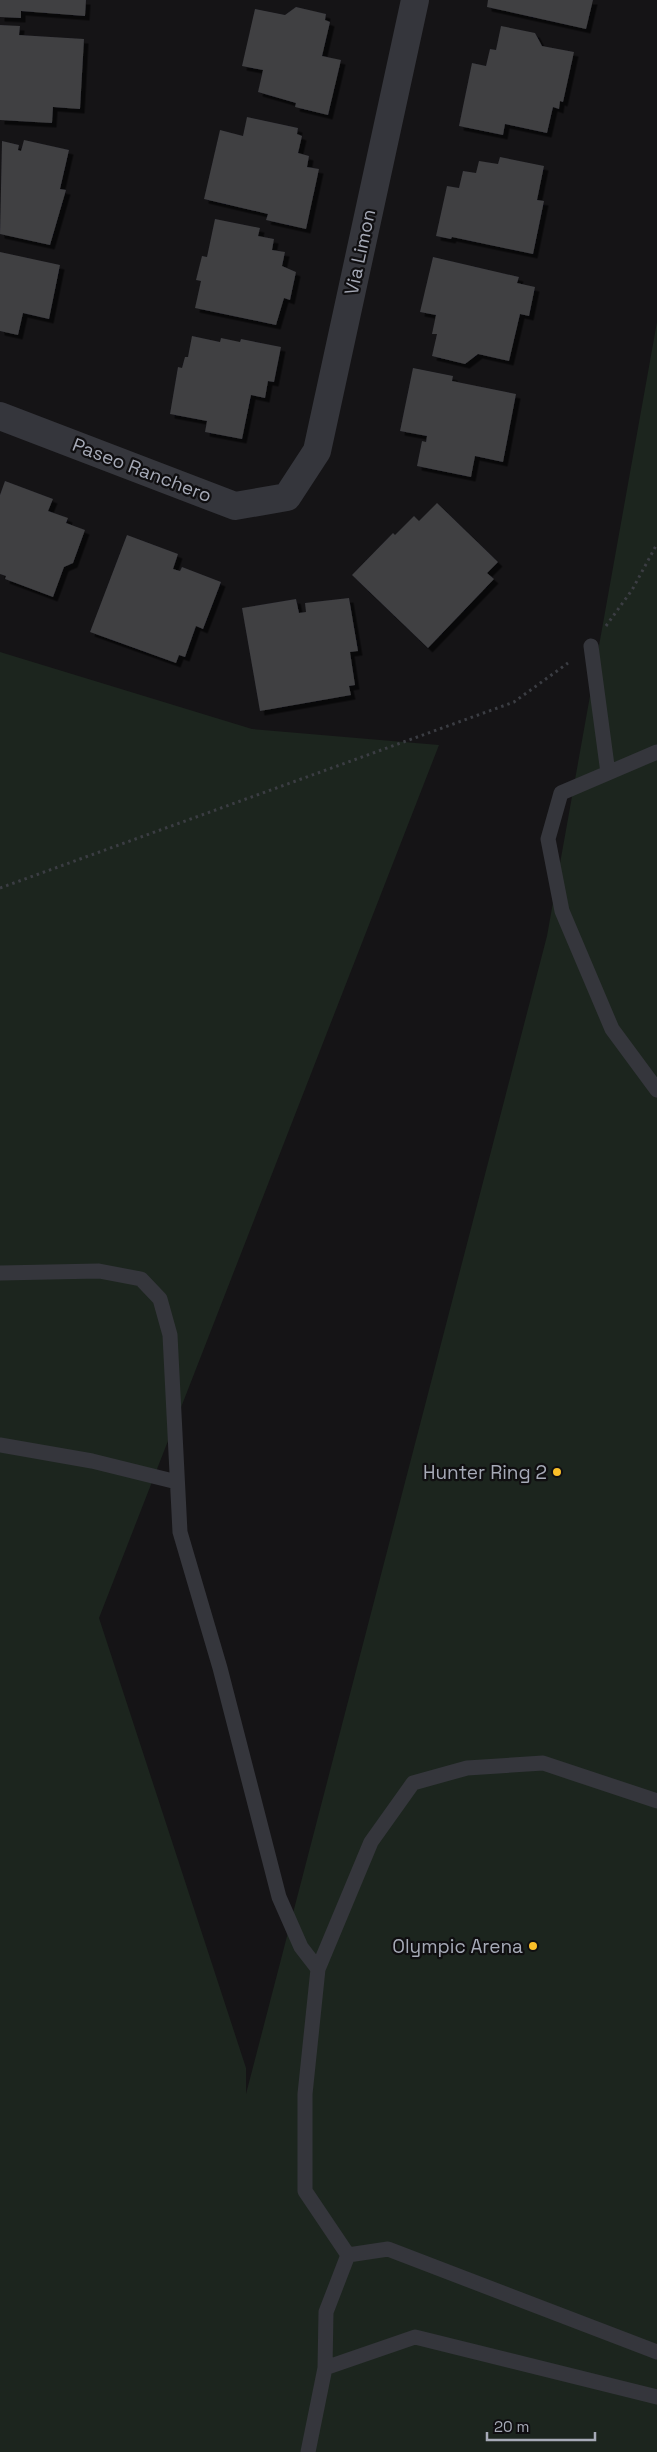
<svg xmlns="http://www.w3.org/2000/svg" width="657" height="2452" viewBox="0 0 657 2452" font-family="'Space Grotesk',sans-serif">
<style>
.green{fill:#1c251e}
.building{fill:#3f3f43;filter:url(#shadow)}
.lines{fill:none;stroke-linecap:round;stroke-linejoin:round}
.path{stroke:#3b3d43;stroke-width:3;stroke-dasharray:2.5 4;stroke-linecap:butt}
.service{stroke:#35363c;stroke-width:15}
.minor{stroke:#35363c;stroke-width:28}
.poi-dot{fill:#fabf28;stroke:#100f11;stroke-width:2}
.labels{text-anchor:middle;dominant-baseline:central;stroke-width:4.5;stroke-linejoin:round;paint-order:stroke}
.street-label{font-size:19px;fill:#a6aab7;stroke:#100f11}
.poi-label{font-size:19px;fill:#a6aab7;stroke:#100f11;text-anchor:end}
</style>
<defs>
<filter id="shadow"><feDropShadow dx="4.5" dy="4.5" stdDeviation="0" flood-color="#0009"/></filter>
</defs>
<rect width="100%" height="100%" fill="#151416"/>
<!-- green -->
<path class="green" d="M 657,322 L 657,2452 L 0,2452 L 0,652 L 252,729 L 439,745 L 99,1618 L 246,2068 L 246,2094 L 547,936 Z"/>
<!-- building -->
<path class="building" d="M 0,0 L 86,0 L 85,16 L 21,11 L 21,18 L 0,17 Z
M 488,0 L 593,0 L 586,29 L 487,7 Z
M 296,7 L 326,14 L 325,20 L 330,22 L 322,56 L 341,60 L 328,115 L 295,107 L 296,103 L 258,92 L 263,70 L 242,66 L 255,9 L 285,15 Z
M 0,25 L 20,26 L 19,35 L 84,39 L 80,109 L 53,107 L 52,123 L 0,120 Z
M 501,26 L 535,33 L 542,46 L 574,52 L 563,102 L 560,101 L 559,109 L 553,107 L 547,133 L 505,124 L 503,135 L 459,126 L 472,63 L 486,66 L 490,49 L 496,50 Z
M 247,117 L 298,128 L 297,134 L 302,136 L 298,153 L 309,156 L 307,167 L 319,169 L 306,229 L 266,220 L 268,214 L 204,199 L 220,130 L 243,136 Z
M 24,140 L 69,150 L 60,189 L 66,190 L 50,245 L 0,234 L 2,141 L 19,145 L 18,150 L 21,151 Z
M 500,157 L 544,166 L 537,200 L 544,201 L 533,254 L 452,237 L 451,239 L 436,236 L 447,186 L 459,188 L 463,171 L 476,173 L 479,161 L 498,164 Z
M 215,219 L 260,228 L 258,236 L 274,239 L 272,250 L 285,252 L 282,266 L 296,272 L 290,300 L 284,298 L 276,325 L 195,308 L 201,281 L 196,280 L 202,256 L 207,257 Z
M 0,252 L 60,265 L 49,319 L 23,313 L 18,335 L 0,331 Z
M 433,257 L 519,277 L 517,283 L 535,287 L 529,316 L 520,314 L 509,361 L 478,354 L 465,364 L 432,356 L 437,334 L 432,334 L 436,315 L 420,312 Z
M 192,336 L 220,342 L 221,338 L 240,342 L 241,339 L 281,347 L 274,382 L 268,381 L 265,398 L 251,395 L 242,439 L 205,432 L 207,421 L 170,414 L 178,367 L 182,368 L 185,357 L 188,357 Z
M 413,368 L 453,376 L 452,381 L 516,394 L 503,462 L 475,456 L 471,477 L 417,466 L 422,441 L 426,442 L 427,436 L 400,431 Z
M 5,481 L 53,499 L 48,511 L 68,518 L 66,523 L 85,530 L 73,563 L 64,567 L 53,597 L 5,579 L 6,576 L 0,574 L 0,495 Z
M 437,503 L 498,562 L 487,573 L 494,579 L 428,648 L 352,575 L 393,533 L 395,535 L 414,516 L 419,521 Z
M 127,535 L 178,554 L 173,569 L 180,571 L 182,567 L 221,582 L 203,629 L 196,626 L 185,657 L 179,655 L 176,663 L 90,632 Z
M 349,598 L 358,651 L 350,652 L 355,685 L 349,686 L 351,695 L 260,711 L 242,608 L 296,599 L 299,613 L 306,612 L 305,603 Z"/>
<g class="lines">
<!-- path -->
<path class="path" d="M 606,626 L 632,590 L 657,544
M 0,888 L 514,702 L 568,663"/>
<!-- service -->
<path class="service" d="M 591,646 L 608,773
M 657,752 L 561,793 L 548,839 L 562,911 L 612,1029 L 657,1090
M 0,1273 L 99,1271 L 141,1279 L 160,1299 L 170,1335 L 180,1532 L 220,1668 L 279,1897 L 301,1947 L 318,1969
M 0,1445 L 92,1461 L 177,1482
M 348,2255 L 305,2191 L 305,2094 L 318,1969 L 371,1842 L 413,1783 L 467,1768 L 543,1763 L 657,1801
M 325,2368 L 415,2337 L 657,2397
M 308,2452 L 325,2368 L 326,2312 L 348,2255 L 388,2249 L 657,2352"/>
<!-- minor -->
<path class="minor" d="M 0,416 L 235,506 L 287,497 L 317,451 L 415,0"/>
</g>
<!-- markers -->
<g class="poi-dot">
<circle cx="557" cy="1472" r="5"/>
<circle cx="533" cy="1946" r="5"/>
</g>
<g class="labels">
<!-- street labels -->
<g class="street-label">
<text transform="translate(360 252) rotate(-78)">Via Limon</text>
<text transform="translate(142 470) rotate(21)">Paseo Ranchero</text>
</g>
<!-- poi labels -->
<g class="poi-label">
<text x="547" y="1472">Hunter Ring 2</text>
<text x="523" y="1946">Olympic Arena</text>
</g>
</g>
<!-- scale -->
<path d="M487 2432v8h108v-8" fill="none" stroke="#a6aab7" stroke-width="2.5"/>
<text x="494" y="2432" font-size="15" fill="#a6aab7" stroke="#100f11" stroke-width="4" paint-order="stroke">20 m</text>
</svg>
